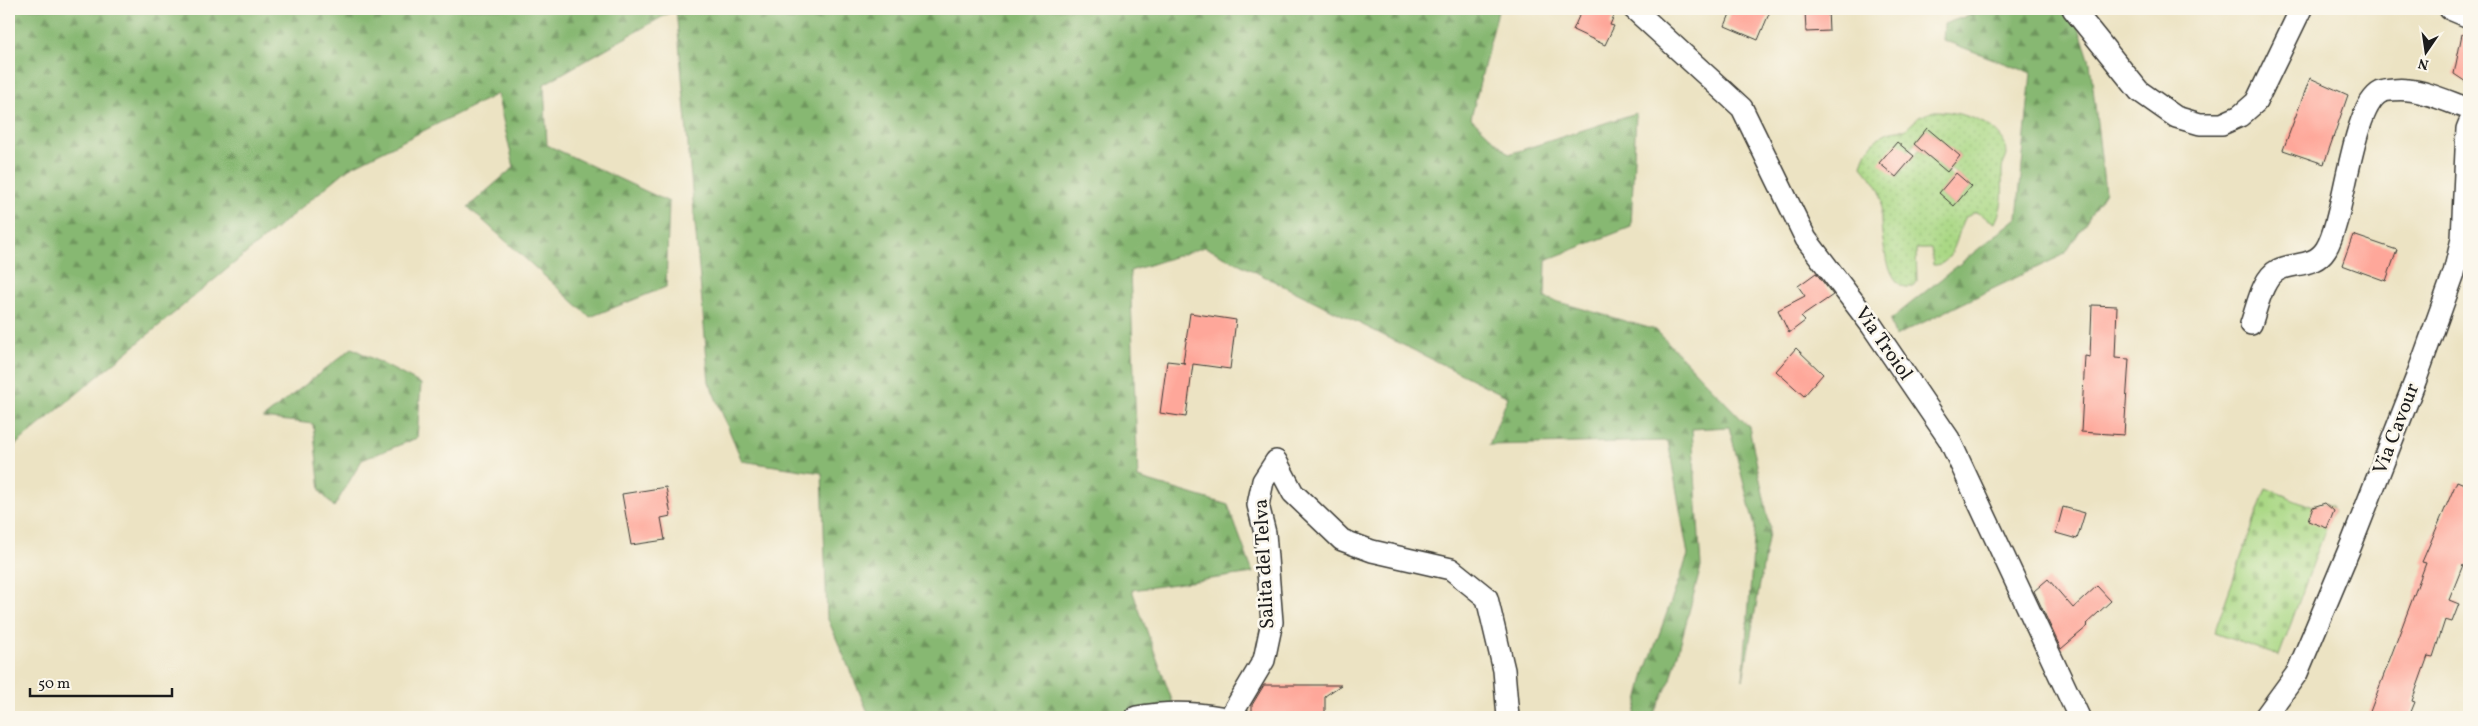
<svg xmlns="http://www.w3.org/2000/svg" width="2478" height="726" viewBox="0 0 2478 726" font-family="Vollkorn,serif">
<style>
.grass{fill:url(#grass-dots);stroke:#637a50;fill-rule:evenodd}
.forest{fill:url(#forest-firs);stroke:#526a47}
.cemetery{fill:url(#cemetery-stones);stroke:#637a50}
.building{fill:#fea79a}
.lines{fill:none;stroke-linecap:round;stroke-linejoin:round}
.street-casing{stroke:#3b3a35;stroke-width:24}
.street{stroke:#fff;stroke-width:21}
.labels{text-anchor:middle;dominant-baseline:central;stroke-width:5;stroke-linejoin:round;paint-order:stroke}
.street-label{font-size:20px;fill:#1c1c1c;stroke:#fbf7ec}
</style>
<defs>
<pattern id="grass-dots" width="8" height="8" patternUnits="userSpaceOnUse" patternTransform="scale(1.25)"><rect width="8" height="8" fill="#aad885"/><path d="M2 2h.1M6 6h.1" fill="none" stroke="#92b972" stroke-width="1.8" stroke-linecap="round"/></pattern>
<pattern id="forest-firs" width="22" height="20" patternUnits="userSpaceOnUse" patternTransform="scale(1.25)"><rect width="22" height="20" fill="#87b872"/><path d="M5 1l3.5 6h-7zM16 11l3.5 6h-7z" fill="#6e955d"/></pattern>
<pattern id="cemetery-stones" width="16" height="16" patternUnits="userSpaceOnUse" patternTransform="scale(1.25)"><rect width="16" height="16" fill="#aad885"/><path d="M2 7V4a2 2 0 0 1 4 0v3zM10 15v-3a2 2 0 0 1 4 0v3z" fill="#92b972"/></pattern>
</defs>
<rect width="100%" height="100%" fill="#fbf7ec"/>
<filter id="ink" filterUnits="userSpaceOnUse"><feTurbulence type="fractalNoise" baseFrequency=".02" numOctaves="2"/><feDisplacementMap in="SourceGraphic" scale="10" xChannelSelector="R" yChannelSelector="G"/><feConvolveMatrix kernelMatrix="1 2 1 2 8 2 1 2 1" color-interpolation-filters="sRGB"/></filter>
<filter id="wash" filterUnits="userSpaceOnUse"><feTurbulence type="fractalNoise" baseFrequency=".0096" numOctaves="4" result="noise"/><feDisplacementMap in="SourceGraphic" scale="20" xChannelSelector="R" yChannelSelector="G"/><feGaussianBlur stdDeviation="1.12" result="paint"/><feColorMatrix in="noise" values="0 0 0 0 0 0 0 0 0 0 0 0 0 0 0 0 0 1.4 0 .05"/><feComposite in="paint" operator="in"/></filter>
<g filter="url(#wash)">
<rect width="100%" height="100%" fill="#ece3c3"/>
<!-- grass -->
<path class="grass" d="M 1934,111 C 1957,110 2008,124 2007,155 C 2006,160 2002,165 2002,170 C 2002,192 2005,202 1995,223 L 1976,212 L 1964,218 C 1958,232 1954,267 1933,265 L 1931,249 L 1916,249 L 1917,281 L 1915,285 C 1889,299 1882,239 1881,223 C 1880,214 1883,204 1881,196 C 1880,186 1868,174 1862,166 C 1867,144 1883,128 1905,130 L 1919,117 ZM 1927,128 L 1960,156 L 1950,168 L 1971,186 L 1954,206 L 1939,193 L 1953,177 L 1920,149 L 1896,177 L 1908,151 Z"/>
<!-- forest -->
<path class="forest" d="M 9,9 L 1494,9 L 1498,11 L 1471,118 L 1509,154 L 1636,113 L 1631,227 L 1546,260 L 1545,298 L 1656,330 L 1749,427 L 1770,527 L 1743,680 L 1755,527 L 1729,427 L 1692,429 L 1701,567 L 1671,679 L 1652,717 L 1634,717 L 1645,673 L 1688,555 L 1668,441 L 1489,445 L 1508,397 L 1205,247 L 1130,271 L 1138,478 L 1228,505 L 1253,573 L 1132,590 L 1178,717 L 870,717 L 827,617 L 822,473 L 742,461 L 709,382 L 676,9 L 544,84 L 547,145 L 669,202 L 666,287 L 590,317 L 468,207 L 514,167 L 497,94 L 349,168 L 9,450 Z
M 1986,9 L 2073,9 L 2090,62 L 2105,192 L 2065,254 L 1895,336 L 1890,320 L 2017,218 L 2031,73 L 1943,40 L 1944,24 Z
M 352,348 L 421,384 L 417,438 L 362,460 L 334,507 L 320,491 L 313,424 L 263,418 Z"/>
<!-- cemetery -->
<path class="cemetery" d="M 2266,488 L 2313,507 L 2314,505 L 2319,506 L 2324,503 L 2332,506 L 2331,509 L 2334,511 L 2326,528 L 2279,656 L 2214,633 Z"/>
<g id="blocks">
<!-- building -->
<path class="building" d="M 1582,9 L 1607,9 L 1615,13 L 1610,25 L 1614,26 L 1605,45 L 1573,30 Z
M 1732,9 L 1771,9 L 1758,40 L 1725,26 Z
M 1805,9 L 1828,9 L 1829,31 L 1806,32 Z
M 2462,34 L 2469,35 L 2469,84 L 2454,74 Z
M 2310,78 L 2348,95 L 2324,164 L 2283,150 Z
M 1927,128 L 1960,156 L 1947,172 L 1914,144 Z
M 1897,142 L 1914,156 L 1896,177 L 1879,163 Z
M 1956,173 L 1971,186 L 1954,206 L 1939,193 Z
M 2353,235 L 2397,250 L 2386,281 L 2342,265 Z
M 1816,273 L 1833,295 L 1801,317 L 1805,321 L 1789,333 L 1778,310 L 1805,296 L 1798,286 Z
M 2092,305 L 2117,306 L 2115,358 L 2129,359 L 2124,435 L 2081,432 L 2085,356 L 2090,357 Z
M 1190,313 L 1236,320 L 1230,369 L 1193,364 L 1186,417 L 1160,413 L 1167,361 L 1185,363 L 1183,363 Z
M 1796,348 L 1823,374 L 1804,396 L 1776,371 Z
M 2457,481 L 2469,486 L 2469,567 L 2463,565 L 2449,600 L 2459,604 L 2452,622 L 2445,620 L 2433,657 L 2428,656 L 2412,701 L 2415,702 L 2409,717 L 2368,717 L 2426,563 L 2422,562 Z
M 666,487 L 671,516 L 661,518 L 665,540 L 631,545 L 622,494 Z
M 2325,503 L 2334,511 L 2327,528 L 2308,521 L 2313,507 Z
M 2063,507 L 2085,513 L 2077,539 L 2056,533 Z
M 2048,579 L 2073,608 L 2097,586 L 2111,601 L 2086,624 L 2088,626 L 2061,649 L 2034,591 Z
M 1264,685 L 1341,685 L 1325,696 L 1325,717 L 1252,717 L 1252,705 Z"/>
</g>
</g>
<g filter="url(#ink)">
<use href="#blocks" fill-opacity="0" stroke="#3b3a35" stroke-width="1"/>
<g class="lines">
<defs>
<path id="street" d="M 1634,9 L 1742,108 L 1806,239 L 1872,326 L 1949,439 L 2079,717
M 2073,9 L 2139,91 L 2176,117 L 2200,124 L 2222,124 L 2240,116 L 2256,102 L 2301,9
M 2450,9 L 2469,17
M 2251,324 C 2257,308 2262,278 2278,270 C 2294,262 2314,268 2326,249 C 2345,218 2351,107 2381,92 C 2386,90 2401,89 2407,90 C 2426,91 2451,103 2469,109
M 1136,717 C 1164,712 1192,712 1220,717
M 1230,717 L 1264,660 L 1272,622 L 1265,533 L 1258,505 L 1263,481 L 1276,461 L 1293,493 L 1342,540 L 1372,551 L 1451,569 L 1487,598 L 1504,670 L 1508,717
M 2265,717 L 2297,673 L 2351,545 L 2416,379 L 2454,273 L 2462,239 L 2467,129 L 2469,124"/>
</defs>
<!-- street casing -->
<use href="#street" class="street-casing"/>
<!-- street -->
<use href="#street" class="street"/>
</g>
</g>
<g class="labels">
<!-- street labels -->
<g class="street-label">
<text transform="translate(1883 344) rotate(55)">Via Troiol</text>
<text transform="translate(2397 429) rotate(-69)">Via Cavour</text>
<text transform="translate(1265 564) rotate(-93)">Salita del Telva</text>
</g>
</g>
<!-- margin -->
<rect width="2478" height="726" fill="none" stroke="#fbf7ec" stroke-width="30"/>
<!-- north arrow -->
<g transform="translate(2426 52) rotate(193)" stroke="#fbf7ec" stroke-width="4" paint-order="stroke">
<path d="M0-4L9 19L0 12L-9 19Z" fill="#1c1c1c"/>
<text y="-8" font-size="14" font-weight="bold" text-anchor="middle" fill="#1c1c1c">N</text>
</g>
<!-- scale -->
<path d="M30 688v8h142v-8" fill="none" stroke="#1c1c1c" stroke-width="2.5"/>
<text x="38" y="688" font-size="15" fill="#1c1c1c" stroke="#fbf7ec" stroke-width="4" paint-order="stroke">50 m</text>
</svg>
